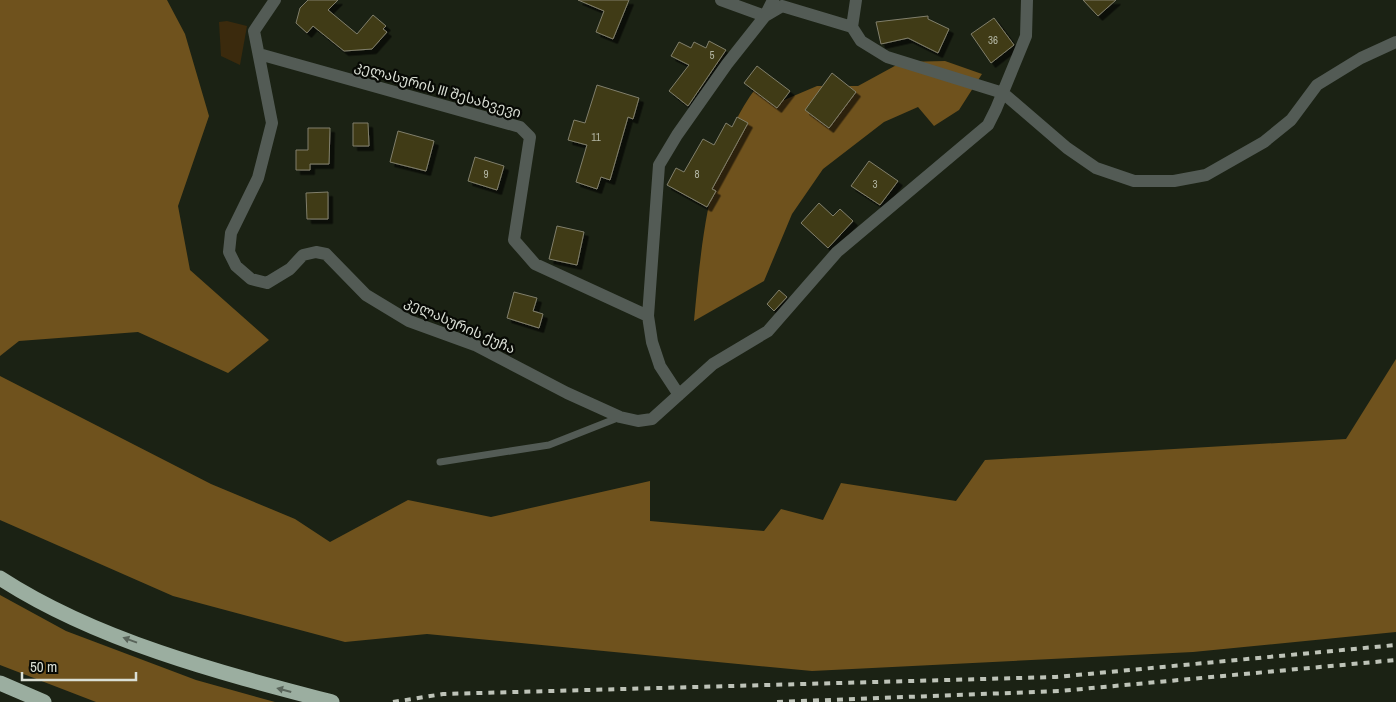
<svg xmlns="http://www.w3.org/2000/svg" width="1396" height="702" viewBox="0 0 1396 702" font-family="'Archivo Narrow','Noto Sans Georgian',sans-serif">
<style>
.green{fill:#3b2a0d}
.forest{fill:#6f521d}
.building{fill:#3f3b13;stroke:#817f6c;filter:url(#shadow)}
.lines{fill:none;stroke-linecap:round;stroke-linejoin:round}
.service{stroke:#535b55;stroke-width:7}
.minor{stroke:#535b55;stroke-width:12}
.motorway{stroke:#9baea0;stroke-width:15}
.rail{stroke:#bec3b8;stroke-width:4;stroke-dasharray:6 6;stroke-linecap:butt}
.oneway{fill:#59645a}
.labels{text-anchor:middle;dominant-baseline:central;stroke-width:4.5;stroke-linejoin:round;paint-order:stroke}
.number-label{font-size:11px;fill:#b3b6a4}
.street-label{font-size:14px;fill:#dadfd5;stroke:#080a05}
</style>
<defs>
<filter id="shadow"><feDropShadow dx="4.5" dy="4.5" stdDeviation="0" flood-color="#0009"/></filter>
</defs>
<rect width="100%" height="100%" fill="#1b2214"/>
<!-- green -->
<path class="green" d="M 227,21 L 247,26 L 240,65 L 221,56 L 219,22 Z"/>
<!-- forest -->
<path class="forest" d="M 0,0 L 167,0 L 185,34 L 209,116 L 178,206 L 190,270 L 269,340 L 228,373 L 138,332 L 19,341 L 0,356 Z
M 945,61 L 982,74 L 959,110 L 934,126 L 918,107 L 884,122 L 823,169 L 792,214 L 764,281 L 694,321 C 701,247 709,149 756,88 L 777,103 L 817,86 L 858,86 L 902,62 Z
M 1396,359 L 1396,632 L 1193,652 L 812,671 L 427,634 L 345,642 L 173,596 L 0,520 L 0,376 L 211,484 L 295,519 L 330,542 L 408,500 L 491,517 L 650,481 L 650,521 L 764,531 L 781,509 L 823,520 L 841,483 L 956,501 L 985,460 L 1346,439 Z
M 0,595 L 66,631 L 196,680 L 275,702 L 96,702 L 0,665 Z"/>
<!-- building -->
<path class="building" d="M 308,0 L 338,0 L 328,10 L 357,34 L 373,15 L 386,26 L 383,29 L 387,32 L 372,49 L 344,51 L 313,26 L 307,33 L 296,23 L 300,8 Z
M 578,0 L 629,0 L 613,39 L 596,32 L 604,11 Z
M 1083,0 L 1116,0 L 1098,16 Z
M 928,16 L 928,19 L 949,29 L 938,53 L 908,38 L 881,44 L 876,22 Z
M 994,18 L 1014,45 L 991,63 L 971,34 Z
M 709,41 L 726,50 L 688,106 L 669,91 L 689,65 L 671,56 L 679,42 L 691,48 L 694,42 L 706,48 Z
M 757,66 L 790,91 L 777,108 L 744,83 Z
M 832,73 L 856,92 L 829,128 L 805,110 Z
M 597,85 L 639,98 L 633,119 L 628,117 L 610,180 L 601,177 L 597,189 L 576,182 L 587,145 L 568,140 L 574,120 L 585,123 Z
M 737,117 L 748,123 L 712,189 L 716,191 L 707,207 L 667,185 L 676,168 L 684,172 L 703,139 L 714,145 L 726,123 L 732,127 Z
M 353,123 L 368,123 L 369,146 L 353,146 Z
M 308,128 L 330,128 L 329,164 L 310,164 L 310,170 L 296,170 L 296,150 L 308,150 Z
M 398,131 L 434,141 L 426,171 L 390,162 Z
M 475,157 L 504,166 L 497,190 L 468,181 Z
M 869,161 L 898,181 L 880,205 L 851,186 Z
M 328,192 L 328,219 L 307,219 L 306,193 Z
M 819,203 L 833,216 L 840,209 L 853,221 L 828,248 L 801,223 Z
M 557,226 L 584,232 L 577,265 L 549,259 Z
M 779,290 L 787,297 L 774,311 L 767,304 Z
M 514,292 L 537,298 L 533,311 L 543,314 L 539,328 L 507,318 Z"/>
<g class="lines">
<!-- service -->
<path class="service" d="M 440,462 L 549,445 L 620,417"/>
<!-- minor -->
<path class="minor" d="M 275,0 L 254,31 L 272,123 L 258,178 L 231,233 L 229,252 L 236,266 L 251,279 L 267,283 L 290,269 L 303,255 L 316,252 L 326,254 L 366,295 L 409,321 L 475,345 L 567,393 L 620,417 L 638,421 L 652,419 L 713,364 L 768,331 L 837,252 L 988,125 L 996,109 L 1026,36 L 1027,0
M 721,0 L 765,16 L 782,6 L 852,27
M 856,0 L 852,27 L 861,41 L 887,57 L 1003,93 L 1067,148 L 1096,168 L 1134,181 L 1174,181 L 1206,175 L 1264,142 L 1291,120 L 1317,85 L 1361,58 L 1396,42
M 259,54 L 520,127 L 530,137 L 514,240 L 535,264 L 648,316
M 679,395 L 660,366 L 652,342 L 648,316 L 659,165 L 677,135 L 727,64 L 765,16 L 773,0"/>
<!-- motorway -->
<path class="motorway" d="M 0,578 C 97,641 221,673 332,702
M 0,683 L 44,702"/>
<!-- rail -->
<path class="rail" d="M 393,702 L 443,694 L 1056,677 L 1396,645
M 777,702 L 1060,691 L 1396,660"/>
</g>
<!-- one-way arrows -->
<defs><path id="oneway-solid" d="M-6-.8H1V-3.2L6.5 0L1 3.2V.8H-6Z" transform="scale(1.25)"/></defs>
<g class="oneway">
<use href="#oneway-solid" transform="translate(130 640) rotate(-160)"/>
<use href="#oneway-solid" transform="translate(284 690) rotate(-165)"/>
</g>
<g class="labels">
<!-- number labels -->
<g class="number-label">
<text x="993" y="40">36</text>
<text x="712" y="55">5</text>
<text x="596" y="137">11</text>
<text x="486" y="174">9</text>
<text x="697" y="174">8</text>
<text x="875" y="184">3</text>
</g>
<!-- street labels -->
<g class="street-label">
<text transform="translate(438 89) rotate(16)">კელასურის III შესახვევი</text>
<text transform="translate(460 325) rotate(24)">კელასურის ქუჩა</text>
</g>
</g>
<!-- scale -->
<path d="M22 672v8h114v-8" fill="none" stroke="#dadfd5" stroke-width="2.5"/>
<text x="30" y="672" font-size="15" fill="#dadfd5" stroke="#080a05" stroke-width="4" paint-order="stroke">50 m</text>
</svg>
